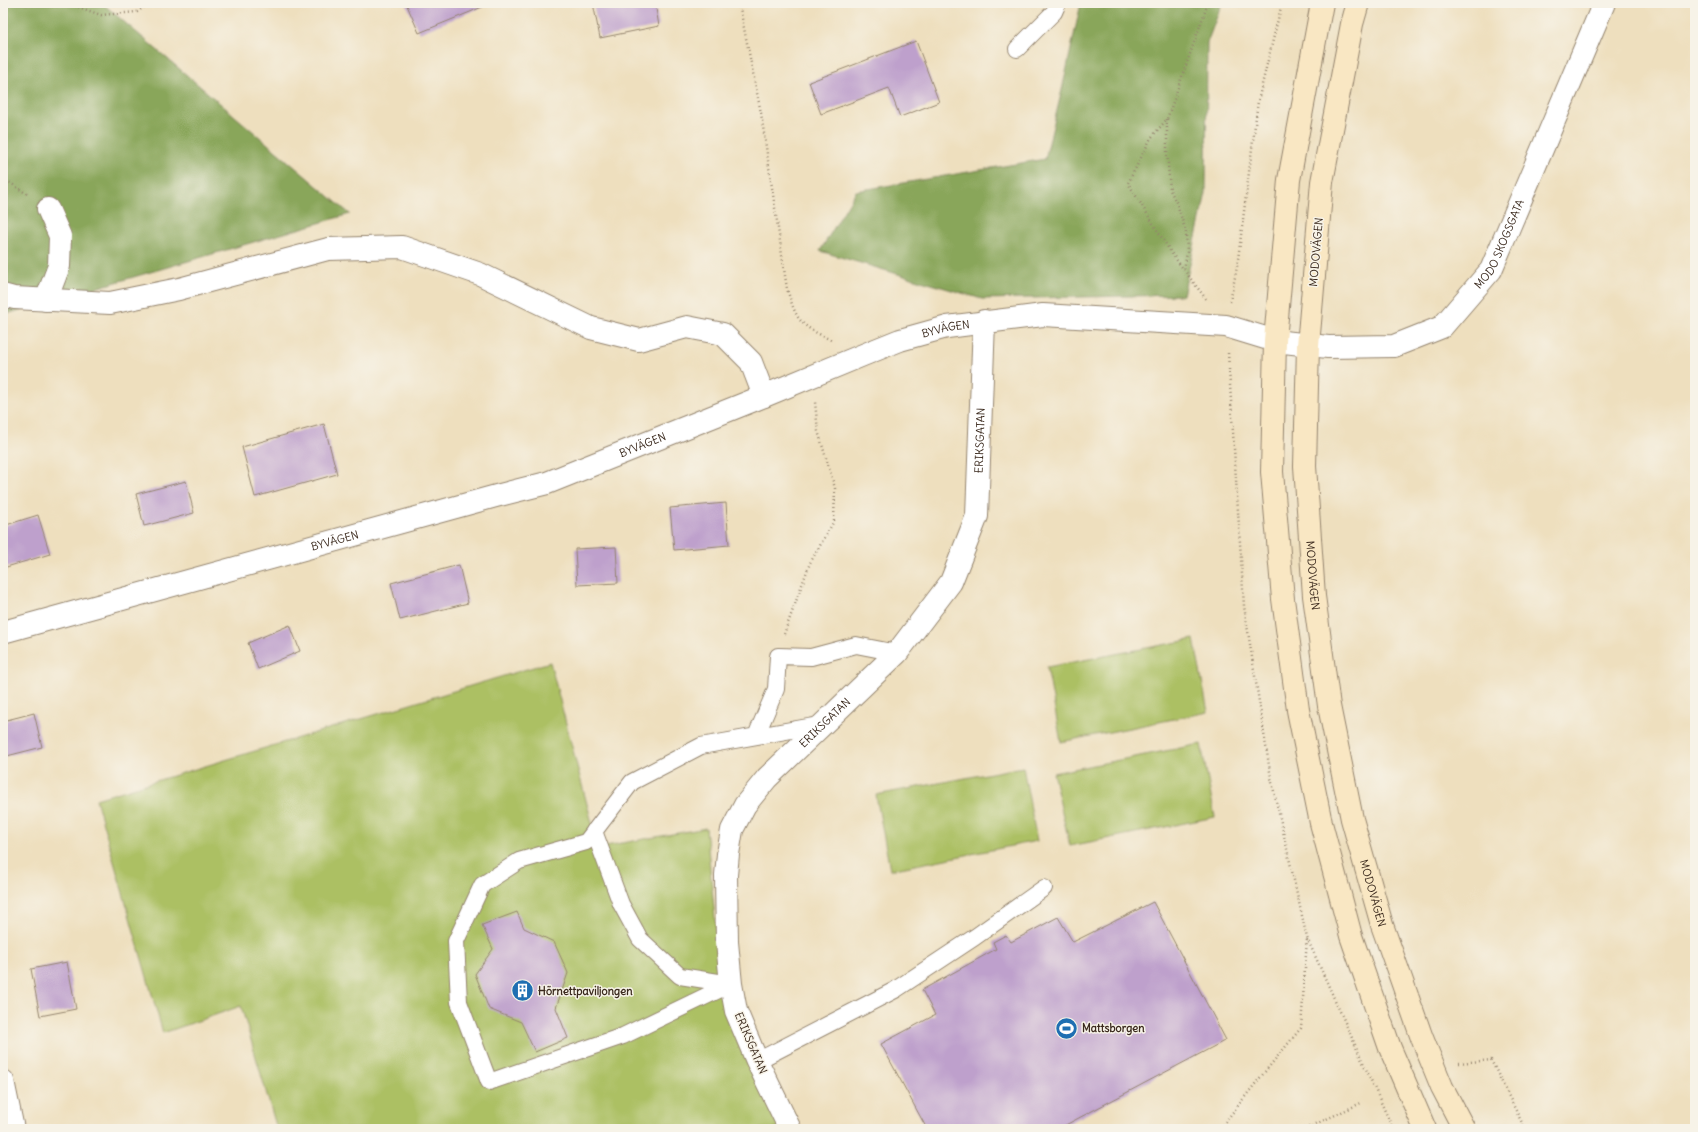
<svg xmlns="http://www.w3.org/2000/svg" width="1698" height="1132" viewBox="0 0 1698 1132" font-family="Delius,sans-serif">
<style>
.green{fill:#acc064;stroke:#747541}
.forest{fill:#89a65a;stroke:#62683c}
.building{fill:#bea0cc}
.lines{fill:none;stroke-linecap:round;stroke-linejoin:round}
.lane-casing{stroke:#94846e;stroke-width:18}
.street-casing{stroke:#94846e;stroke-width:24}
.secondary-casing{stroke:#94846e;stroke-width:24}
.path{stroke:#94846e;stroke-width:2.5;stroke-dasharray:1 3;stroke-linecap:butt}
.lane{stroke:#fff;stroke-width:16}
.street{stroke:#fff;stroke-width:22}
.secondary{stroke:#f9e7c3;stroke-width:22}
.labels{text-anchor:middle;dominant-baseline:central;stroke-width:3;stroke-linejoin:round;paint-order:stroke}
.street-label{font-size:11px;fill:#3b2a1e;stroke:#f7f3e8}
.poi-label{font-size:11px;font-weight:bold;fill:#3b2a1e;stroke:#f7f3e8;text-anchor:start}
</style>
<rect width="100%" height="100%" fill="#f7f3e8"/>
<filter id="ink" filterUnits="userSpaceOnUse"><feTurbulence type="fractalNoise" baseFrequency=".025" numOctaves="2"/><feDisplacementMap in="SourceGraphic" scale="8" xChannelSelector="R" yChannelSelector="G"/><feConvolveMatrix kernelMatrix="1 2 1 2 8 2 1 2 1" color-interpolation-filters="sRGB"/></filter>
<filter id="wash" filterUnits="userSpaceOnUse"><feTurbulence type="fractalNoise" baseFrequency=".012" numOctaves="4" result="noise"/><feDisplacementMap in="SourceGraphic" scale="16" xChannelSelector="R" yChannelSelector="G"/><feGaussianBlur stdDeviation="0.9" result="paint"/><feColorMatrix in="noise" values="0 0 0 0 0 0 0 0 0 0 0 0 0 0 0 0 0 1.4 0 .05"/><feComposite in="paint" operator="in"/></filter>
<g filter="url(#wash)">
<rect width="100%" height="100%" fill="#eedfbe"/>
<!-- green -->
<path class="green" d="M 1194,639 L 1208,712 L 1061,742 L 1047,667 Z
M 550,662 L 594,831 L 600,847 L 706,828 L 722,988 L 781,1129 L 277,1129 L 241,1006 L 163,1033 L 96,799 Z
M 1201,744 L 1215,817 L 1070,846 L 1053,773 Z
M 1023,767 L 1037,841 L 890,870 L 876,795 Z"/>
<!-- forest -->
<path class="forest" d="M 3,3 L 102,3 L 350,214 L 3,315 Z
M 1081,3 L 1222,3 L 1207,43 L 1206,193 L 1183,295 L 982,299 L 820,251 L 856,191 L 1045,159 L 1062,90 Z"/>
<g id="blocks">
<!-- building -->
<path class="building" d="M 406,3 L 492,3 L 419,33 Z
M 593,3 L 655,3 L 659,26 L 600,38 Z
M 916,41 L 939,102 L 900,117 L 889,88 L 821,114 L 809,82 Z
M 324,424 L 337,474 L 255,497 L 242,447 Z
M 186,481 L 194,513 L 144,526 L 136,494 Z
M 726,503 L 729,545 L 674,550 L 670,508 Z
M 38,515 L 50,554 L 3,568 L 3,526 Z
M 616,547 L 618,583 L 577,585 L 575,549 Z
M 459,565 L 468,603 L 400,620 L 391,583 Z
M 290,625 L 300,651 L 258,669 L 248,643 Z
M 34,713 L 42,747 L 3,757 L 3,721 Z
M 1153,902 L 1226,1040 L 1058,1129 L 927,1129 L 881,1044 L 935,1015 L 922,990 L 996,949 L 993,942 L 1006,935 L 1011,942 L 1058,917 L 1073,942 Z
M 517,912 L 524,928 L 554,942 L 568,973 L 556,1008 L 568,1038 L 535,1052 L 521,1022 L 489,1009 L 475,974 L 493,949 L 482,925 Z
M 67,962 L 76,1009 L 40,1016 L 31,969 Z"/>
</g>
</g>
<g filter="url(#ink)">
<use href="#blocks" fill-opacity="0" stroke="#94846e" stroke-width="1"/>
<g class="lines">
<defs>
<path id="lane" d="M 1017,49 L 1054,12 L 1058,3
M 756,736 L 776,689 L 778,656 L 811,657 L 856,645 L 897,653
M 594,831 L 621,904 L 640,939 L 680,976 L 731,984 L 623,1036 L 489,1082 L 459,1002 L 456,941 L 482,885 L 519,861 L 586,842 L 632,782 L 701,746 L 825,724
M 757,1061 L 895,990 L 975,937 L 1044,888"/>
<g id="street">
<path d="M 3,295 L 14,298 L 110,303 L 179,289 L 328,249 L 402,247 L 480,274 L 591,328 L 639,340 L 687,327 L 723,334 L 751,362 L 764,396"/>
<path d="M 46,300 L 59,266 L 60,236 L 48,209"/>
<path id="s1" d="M 3,632 L 496,496 L 547,483 L 764,396 L 863,355 L 900,340 L 947,327 L 1043,315 L 1226,326 L 1275,341 L 1328,347 L 1394,346 L 1442,327 L 1491,270 L 1604,3"/>
<path d="M 3,1081 L 13,1129"/>
<path id="s2" d="M 790,1129 L 757,1061 L 736,1011 L 731,984 L 727,942 L 726,875 L 728,854 L 732,830 L 745,805 L 767,778 L 897,653 L 951,582 L 977,516 L 984,321"/>
</g>
<g id="secondary">
<path d="M 1322,3 L 1289,180 L 1275,341 L 1272,472 L 1283,599 L 1298,710 L 1321,823 L 1351,936 L 1390,1048 L 1425,1129"/>
<path id="s3" d="M 1358,3 L 1352,24 L 1322,182 L 1308,346 L 1305,466 L 1314,596 L 1329,706 L 1352,819 L 1382,925 L 1422,1038 L 1442,1087 L 1464,1129"/>
</g>
</defs>
<!-- lane casing -->
<use href="#lane" class="lane-casing"/>
<!-- street casing -->
<use href="#street" class="street-casing"/>
<!-- secondary casing -->
<use href="#secondary" class="secondary-casing"/>
<!-- path -->
<path class="path" d="M 67,3 L 101,15 L 137,12 L 150,3
M 739,3 L 761,113 L 787,289 C 797,321 799,325 831,340
M 1167,119 L 1167,151 L 1170,190 L 1177,204 L 1186,232 L 1187,252 L 1184,270
M 3,178 L 27,194
M 1206,299 L 1172,254 L 1128,183 L 1151,138 L 1167,119 L 1208,3
M 1230,302 L 1237,267 L 1258,101 L 1282,3
M 1228,353 L 1244,606 L 1271,778 L 1307,938 L 1393,1129
M 784,634 L 810,563 L 834,521 L 835,488 L 818,431 L 815,402
M 1459,1063 L 1491,1060 L 1525,1129
M 1222,1129 L 1222,1126 L 1259,1079 L 1301,1028 L 1307,939
M 1305,1129 L 1361,1103"/>
<!-- lane -->
<use href="#lane" class="lane"/>
<!-- street -->
<use href="#street" class="street"/>
<!-- secondary -->
<use href="#secondary" class="secondary"/>
</g>
</g>
<!-- icons -->
<defs>
<symbol id="building-disc" viewBox="-11 -11 22 22"><circle r="9.5" fill="#1f6fb2" stroke="#f7f3e8"/><path d="M-4-6H4V6H1V3H-1V6H-4ZM-2.5-4.3h1.7v1.8h-1.7ZM.8-4.3h1.7v1.8H.8ZM-2.5-1h1.7V.8h-1.7ZM.8-1h1.7V.8H.8Z" fill="#fff"/></symbol>
<symbol id="stadium-disc" viewBox="-11 -11 22 22"><circle r="9.5" fill="#1f6fb2" stroke="#f7f3e8"/><path d="M0-5a6.5 5 0 1 0 0 10a6.5 5 0 1 0 0-10ZM-3.5-1.8h7v3.6h-7Z" fill="#fff"/></symbol>
</defs>
<g fill-rule="evenodd">
<use href="#building-disc" x="510" y="978" width="25" height="25"/>
<use href="#stadium-disc" x="1054" y="1016" width="25" height="25"/>
</g>
<g class="labels">
<!-- street labels -->
<g class="street-label">
<text stroke="none"><textPath href="#s1" startOffset="1598">MODO SKOGSGATA</textPath></text>
<text transform="translate(1316 252) rotate(-85)">MODOVÄGEN</text>
<text stroke="none"><textPath href="#s1" startOffset="992">BYVÄGEN</textPath></text>
<text stroke="none"><textPath href="#s2" startOffset="791">ERIKSGATAN</textPath></text>
<text stroke="none"><textPath href="#s1" startOffset="667">BYVÄGEN</textPath></text>
<text stroke="none"><textPath href="#s1" startOffset="344">BYVÄGEN</textPath></text>
<text stroke="none"><textPath href="#s3" startOffset="577">MODOVÄGEN</textPath></text>
<text stroke="none"><textPath href="#s2" startOffset="455">ERIKSGATAN</textPath></text>
<text stroke="none"><textPath href="#s3" startOffset="901">MODOVÄGEN</textPath></text>
<text transform="translate(751 1043) rotate(67)">ERIKSGATAN</text>
</g>
<!-- poi labels -->
<g class="poi-label">
<text x="538" y="991">Hörnettpaviljongen</text>
<text x="1082" y="1028">Mattsborgen</text>
</g>
</g>
<!-- margin -->
<rect width="1698" height="1132" fill="none" stroke="#f7f3e8" stroke-width="16"/>
</svg>
